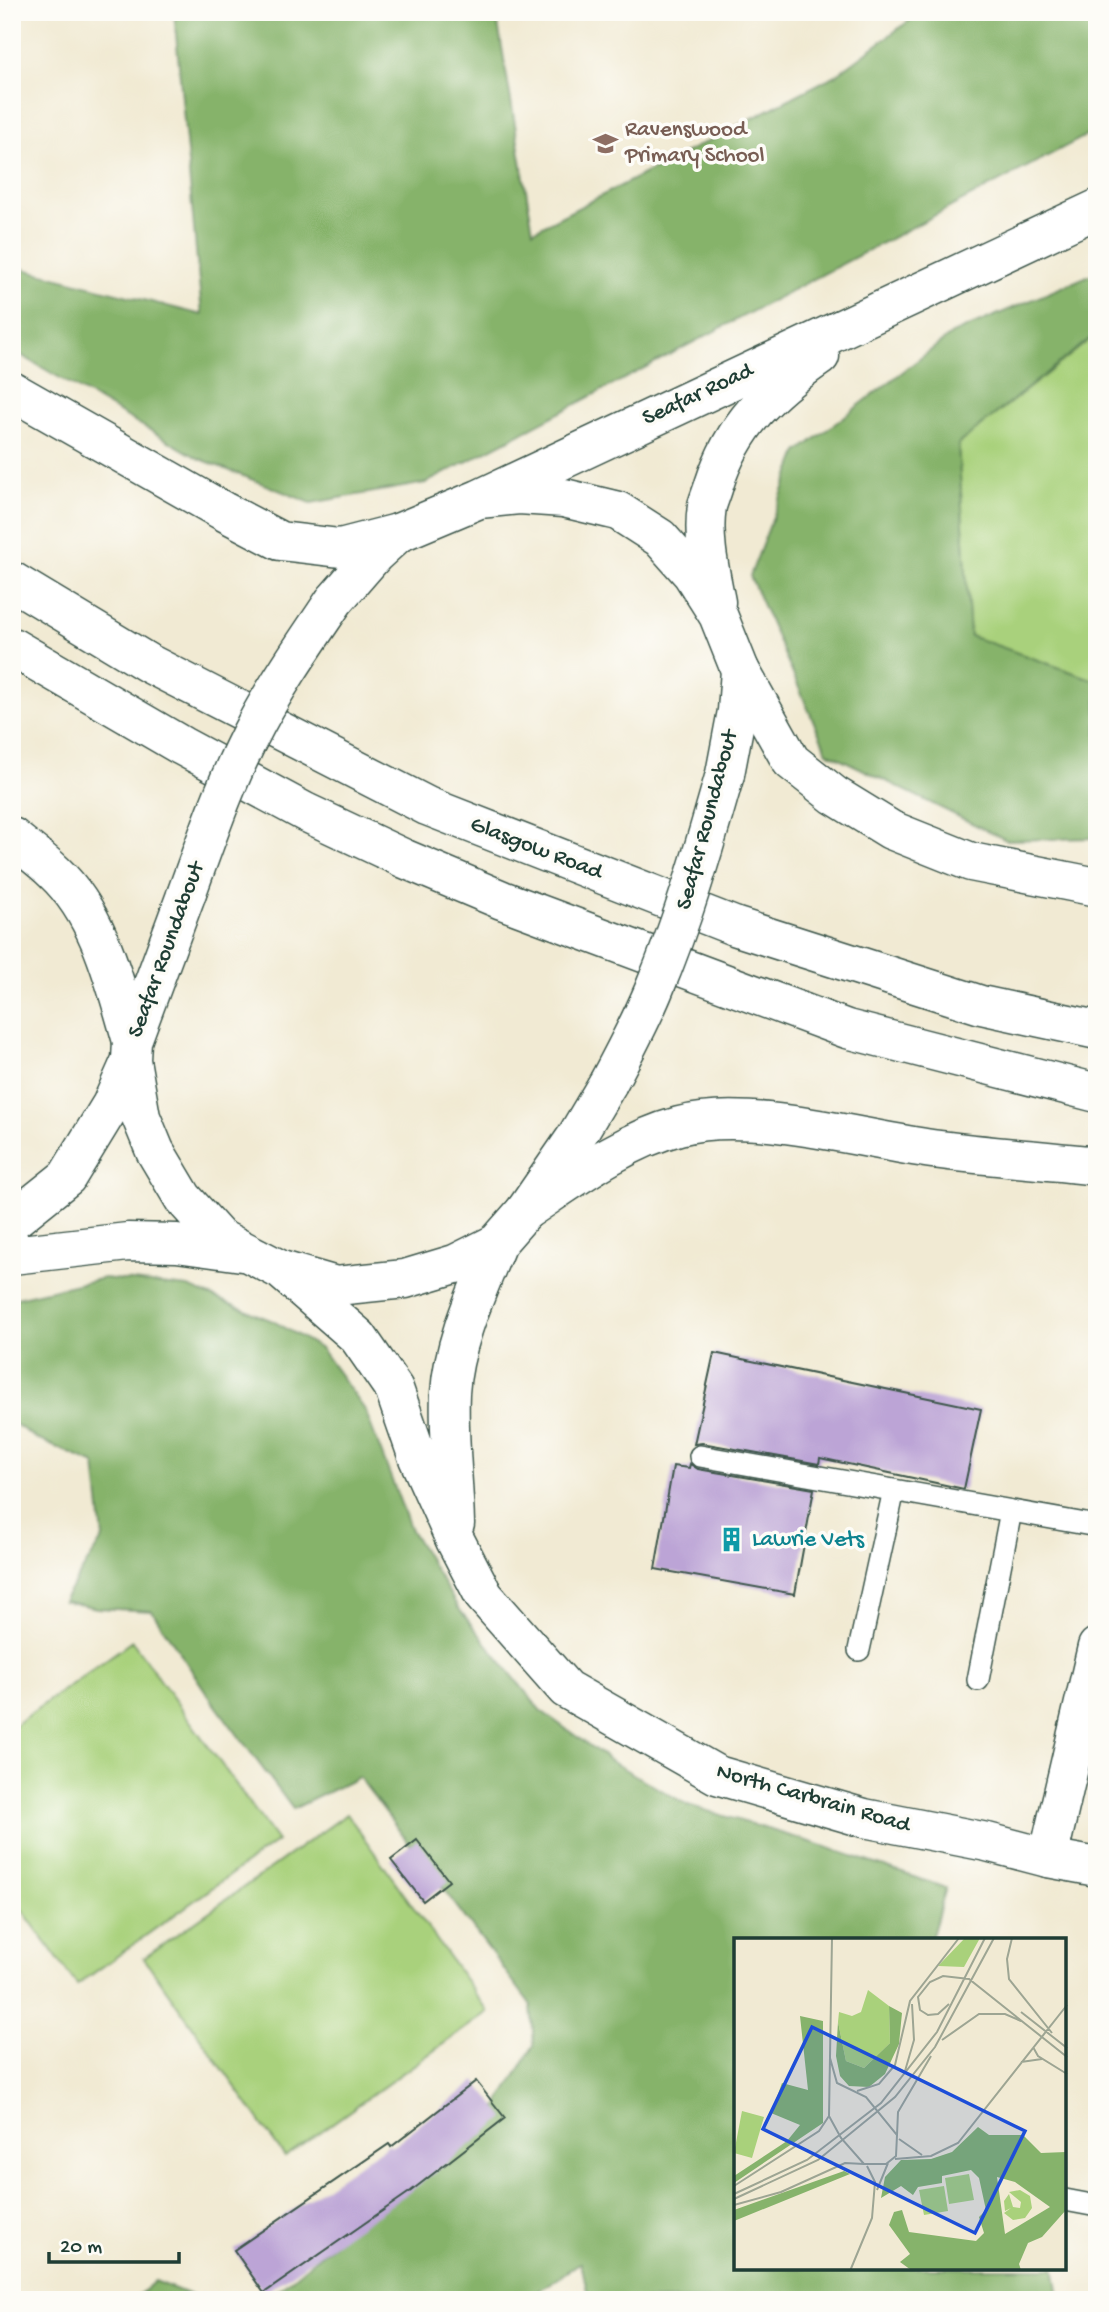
<svg xmlns="http://www.w3.org/2000/svg" width="1109" height="2312" viewBox="0 0 1109 2312" font-family="'Gochi Hand',sans-serif">
<style>
.green{fill:#a9d17b;stroke:#648758;stroke-width:2}
.forest{fill:#86b36b;stroke:#527850;stroke-width:2}
.building{fill:#bca4d6}
.lines{fill:none;stroke-linecap:round;stroke-linejoin:round}
.lane-casing{stroke:#3e574c;stroke-width:24}
.street-casing{stroke:#3e574c;stroke-width:41}
.secondary-casing{stroke:#3e574c;stroke-width:41}
.primary-casing{stroke:#3e574c;stroke-width:41}
.lane{stroke:#fff;stroke-width:21}
.street{stroke:#fff;stroke-width:38}
.secondary{stroke:#fff;stroke-width:38}
.primary{stroke:#fff;stroke-width:38}
.secondary-bridge-casing{stroke:#3e574c;stroke-width:41;stroke-linecap:butt}
.secondary-bridge{stroke:#fff;stroke-width:38}
.labels{text-anchor:middle;dominant-baseline:central;stroke-width:7;stroke-linejoin:round;paint-order:stroke}
.education-label{font-size:23px;fill:#785e54;stroke:#fdfcf7;text-anchor:start}
.street-label{font-size:23px;fill:#1f3d34;stroke:#fdfcf7}
.culture-label{font-size:23px;fill:#0d838f;stroke:#fdfcf7;text-anchor:start}
.inset-road{fill:none;stroke:#9da593;stroke-width:2}
.view{fill:#1d4ed8;fill-opacity:0.15;stroke:#1d4ed8;stroke-width:3.5}
.inset-edge{fill:none;stroke:#1f3d34;stroke-width:3.5}
</style>
<rect width="100%" height="100%" fill="#fdfcf7"/>
<filter id="ink" filterUnits="userSpaceOnUse"><feTurbulence type="fractalNoise" baseFrequency=".0143" numOctaves="2"/><feDisplacementMap in="SourceGraphic" scale="14" xChannelSelector="R" yChannelSelector="G"/><feConvolveMatrix kernelMatrix="1 2 1 2 8 2 1 2 1" color-interpolation-filters="sRGB"/></filter>
<filter id="wash" filterUnits="userSpaceOnUse"><feTurbulence type="fractalNoise" baseFrequency=".00686" numOctaves="4" result="noise"/><feDisplacementMap in="SourceGraphic" scale="28" xChannelSelector="R" yChannelSelector="G"/><feGaussianBlur stdDeviation="1.57" result="paint"/><feColorMatrix in="noise" values="0 0 0 0 0 0 0 0 0 0 0 0 0 0 0 0 0 1.4 0 .05"/><feComposite in="paint" operator="in"/></filter>
<g filter="url(#wash)">
<rect width="100%" height="100%" fill="#f1ead3"/>
<!-- green -->
<path class="green" d="M 1097,334 L 1097,681 L 970,636 L 958,444 Z
M 132,1641 L 277,1841 L 77,1985 L 12,1896 L 12,1727 Z
M 347,1814 L 488,2012 L 285,2157 L 144,1958 Z"/>
<!-- forest -->
<path class="forest" d="M 174,12 L 496,12 L 533,231 L 836,75 L 921,12 L 1097,12 L 1097,130 L 426,483 L 311,503 L 198,458 L 12,350 L 12,266 L 202,315 Z
M 1097,272 L 1097,333 L 958,444 L 970,636 L 1097,681 L 1097,838 L 1006,840 L 827,752 L 750,576 L 798,452 L 952,334 Z
M 104,1278 L 188,1287 L 273,1321 L 321,1349 L 365,1410 L 411,1530 L 459,1609 L 540,1710 L 612,1762 L 688,1805 L 817,1844 L 946,1888 L 931,1939 L 736,1939 L 736,2268 L 1054,2268 L 1060,2300 L 589,2300 L 581,2262 L 525,2300 L 266,2300 L 495,2110 L 534,2045 L 531,2005 L 359,1777 L 293,1809 L 208,1695 L 152,1611 L 97,1608 L 63,1601 L 103,1538 L 95,1464 L 37,1439 L 12,1422 L 12,1299 Z
M 155,2281 L 203,2300 L 133,2300 Z"/>
<g id="blocks">
<!-- building -->
<path class="building" d="M 714,1353 L 981,1409 L 964,1489 L 820,1458 L 819,1464 L 702,1443 L 694,1444 Z
M 690,1464 L 698,1469 L 814,1489 L 795,1594 L 655,1569 L 673,1466 L 689,1468 Z
M 417,1840 L 449,1881 L 423,1901 L 391,1860 Z
M 476,2081 L 505,2118 L 411,2191 L 264,2293 L 234,2250 L 389,2144 L 391,2147 Z"/>
</g>
</g>
<g filter="url(#ink)">
<use href="#blocks" fill-opacity="0" stroke="#3e574c" stroke-width="2"/>
<g class="lines">
<defs>
<path id="lane" d="M 700,1456 L 1097,1526
M 859,1650 L 894,1490
M 978,1680 L 1011,1511
M 1065,2200 L 1097,2206"/>
<path id="street" d="M 1048,1858 L 1097,1647"/>
<path id="secondary" d="M 479,499 L 1097,209
M 334,601 L 374,555 L 398,533 L 479,499 L 519,495 L 564,498 L 618,511 L 660,538 L 692,574 L 718,615 L 740,670 L 737,711 L 725,774
M 716,602 C 710,571 702,537 707,506 C 709,499 712,492 714,485 C 733,425 769,391 820,356
M 186,895 L 132,1041 L 131,1060 L 141,1117 L 155,1151 L 183,1198 L 219,1238 L 281,1270 L 336,1286 L 405,1279 L 455,1264 L 497,1243 L 525,1211 L 576,1137 L 608,1083
M 12,1221 L 67,1177 L 111,1105 L 131,1060
M 12,1255 L 128,1242 L 177,1243 L 242,1252
M 281,1270 L 358,1337 L 394,1389 L 418,1458 L 455,1540 L 484,1596 L 566,1689 L 717,1775 L 864,1818 L 987,1842 L 1048,1858 L 1097,1867
M 455,1524 C 454,1481 448,1436 450,1393 C 453,1342 478,1290 497,1243"/>
<path id="primary" d="M 12,391 L 223,511 L 280,541 L 340,548 L 398,533
M 12,581 L 148,663 L 427,806 L 734,926 L 981,1005 L 1097,1030
M 12,647 L 182,746 L 305,812 L 405,859 L 502,900 L 847,1029 L 1097,1093
M 740,670 L 791,761 L 834,795 L 891,830 L 971,862 L 1097,887
M 12,837 C 26,849 41,859 54,872 C 100,915 115,983 132,1041
M 525,1211 C 573,1179 623,1141 679,1126 C 749,1107 859,1139 932,1149 C 987,1156 1042,1160 1097,1166"/>
</defs>
<!-- lane casing -->
<use href="#lane" class="lane-casing"/>
<!-- street casing -->
<use href="#street" class="street-casing"/>
<!-- secondary casing -->
<use href="#secondary" class="secondary-casing"/>
<!-- primary casing -->
<use href="#primary" class="primary-casing"/>
<!-- lane -->
<use href="#lane" class="lane"/>
<!-- street -->
<use href="#street" class="street"/>
<!-- secondary -->
<use href="#secondary" class="secondary"/>
<!-- primary -->
<use href="#primary" class="primary"/>
<defs>
<path id="secondary-bridge" d="M 186,895 C 207,837 227,778 256,724 C 279,681 307,641 334,601
M 608,1083 C 624,1053 640,1023 653,992 C 683,921 704,848 725,774"/>
</defs>
<!-- secondary-bridge casing -->
<use href="#secondary-bridge" class="secondary-bridge-casing"/>
<!-- secondary-bridge -->
<use href="#secondary-bridge" class="secondary-bridge"/>
</g>
</g>
<!-- icons -->
<defs>
<symbol id="school-bare" viewBox="-9 -9 18 18"><path d="M0-5L7-2L0 1L-7-2ZM-4 1L0 2.5L4 1V4Q0 6-4 4Z" fill="#8d6e63" stroke="#fdfcf7" stroke-width="2.5" paint-order="stroke"/></symbol>
<symbol id="building-bare" viewBox="-9 -9 18 18"><path d="M-4-6H4V6H1V3H-1V6H-4ZM-2.5-4.3h1.7v1.8h-1.7ZM.8-4.3h1.7v1.8H.8ZM-2.5-1h1.7V.8h-1.7ZM.8-1h1.7V.8H.8Z" fill="#0f9aa8" stroke="#fdfcf7" stroke-width="2.5" paint-order="stroke"/></symbol>
</defs>
<g fill-rule="evenodd">
<use href="#school-bare" x="588" y="126" width="35" height="35"/>
<use href="#building-bare" x="714" y="1522" width="35" height="35"/>
</g>
<g class="labels">
<!-- education labels -->
<g class="education-label">
<text x="625" y="130">Ravenswood<tspan x="625" dy="26">Primary School</tspan></text>
</g>
<!-- street labels -->
<g class="street-label">
<text transform="translate(698 395) rotate(-25)">Seafar Road</text>
<text transform="translate(708 820) rotate(-75)">Seafar Roundabout</text>
<text transform="translate(536 849) rotate(21)">Glasgow Road</text>
<text transform="translate(167 950) rotate(-70)">Seafar Roundabout</text>
<text transform="translate(813 1799) rotate(16)">North Carbrain Road</text>
</g>
<!-- culture labels -->
<g class="culture-label">
<text x="752" y="1540">Lawrie Vets</text>
</g>
</g>
<!-- overview -->
<g transform="translate(734 1938)">
<rect width="332" height="332" fill="#f1ead3"/>
<path d="M 231,0 L 246,0 L 230,29 L 204,28 ZM 134,52 L 155,68 L 156,105 L 130,130 L 112,123 L 104,84 L 105,74 L 118,78 L 127,74 ZM 8,173 L 30,179 L 18,220 L 0,215 ZM 235,236 L 240,262 L 215,266 L 211,240 ZM 210,248 L 214,273 L 190,277 L 185,252 ZM 286,252 L 296,258 L 298,270 L 291,280 L 279,282 L 270,275 L 277,270 L 271,273 L 270,263 L 275,256 L 279,269 L 286,270 L 287,264 L 275,254 Z" fill="#a9d17b"/>
<path d="M 155,68 L 168,75 L 165,106 L 151,136 L 135,149 L 115,148 L 106,138 L 102,118 L 104,84 L 112,123 L 130,130 L 156,105 ZM 66,78 L 89,83 L 89,185 L 0,245 L 0,238 L 53,203 L 66,187 L 37,175 L 48,145 L 74,152 ZM 244,189 L 255,197 L 289,197 L 307,215 L 332,214 L 332,272 L 308,299 L 294,305 L 285,326 L 287,332 L 177,332 L 166,324 L 176,316 L 155,287 L 160,274 L 168,272 L 175,294 L 242,303 L 250,295 L 245,279 L 252,272 L 245,240 L 237,232 L 208,238 L 208,245 L 184,249 L 179,257 L 167,248 L 147,260 L 151,239 L 167,222 L 197,221 L 218,214 ZM 263,239 L 281,244 L 316,269 L 271,296 ZM 110,233 L 116,236 L 0,283 L 0,272 Z" fill="#86b36b" fill-rule="evenodd"/>
<path class="inset-road" d="M 278,0 L 273,21 L 275,41 L 318,95M 215,66 L 204,76 L 194,77 L 186,72 L 184,59 L 196,44 L 209,38 L 235,41 L 333,119M 287,74 L 333,110M 208,102 L 245,76 L 271,76 L 287,83M 299,109 L 304,118 L 333,136M 96,120 L 103,145 L 132,159 L 163,197 L 162,218 L 152,226 L 130,226 L 107,200 L 95,178 L 98,0M 287,124 L 308,121M 171,133 L 180,102 L 178,66M 123,153 L 145,146 L 161,127 L 176,63 L 225,0M 163,197 L 164,174 L 197,118M 165,201 L 188,217M 161,221 L 197,218 L 224,205 L 333,67M 0,248 L 85,193 L 95,178M 143,252 L 154,225M 0,256 L 73,222 L 147,165 L 203,94 L 251,0M 0,261 L 84,222 L 161,159 L 201,109 L 260,0M 0,267 L 47,254 L 111,225 L 130,226M 116,333 L 138,280 L 141,244 L 133,228"/>
<path class="view" d="M 78,89 L 291,193 L 241,295 L 29,191 Z"/>
<rect width="332" height="332" class="inset-edge"/>
</g>
<!-- margin -->
<rect width="1109" height="2312" fill="none" stroke="#fdfcf7" stroke-width="42"/>
<!-- scale -->
<path d="M49 2252v10h130v-10" fill="none" stroke="#1f3d34" stroke-width="3.5"/>
<text x="60" y="2252" font-size="21" fill="#1f3d34" stroke="#fdfcf7" stroke-width="5" paint-order="stroke">20 m</text>
</svg>
